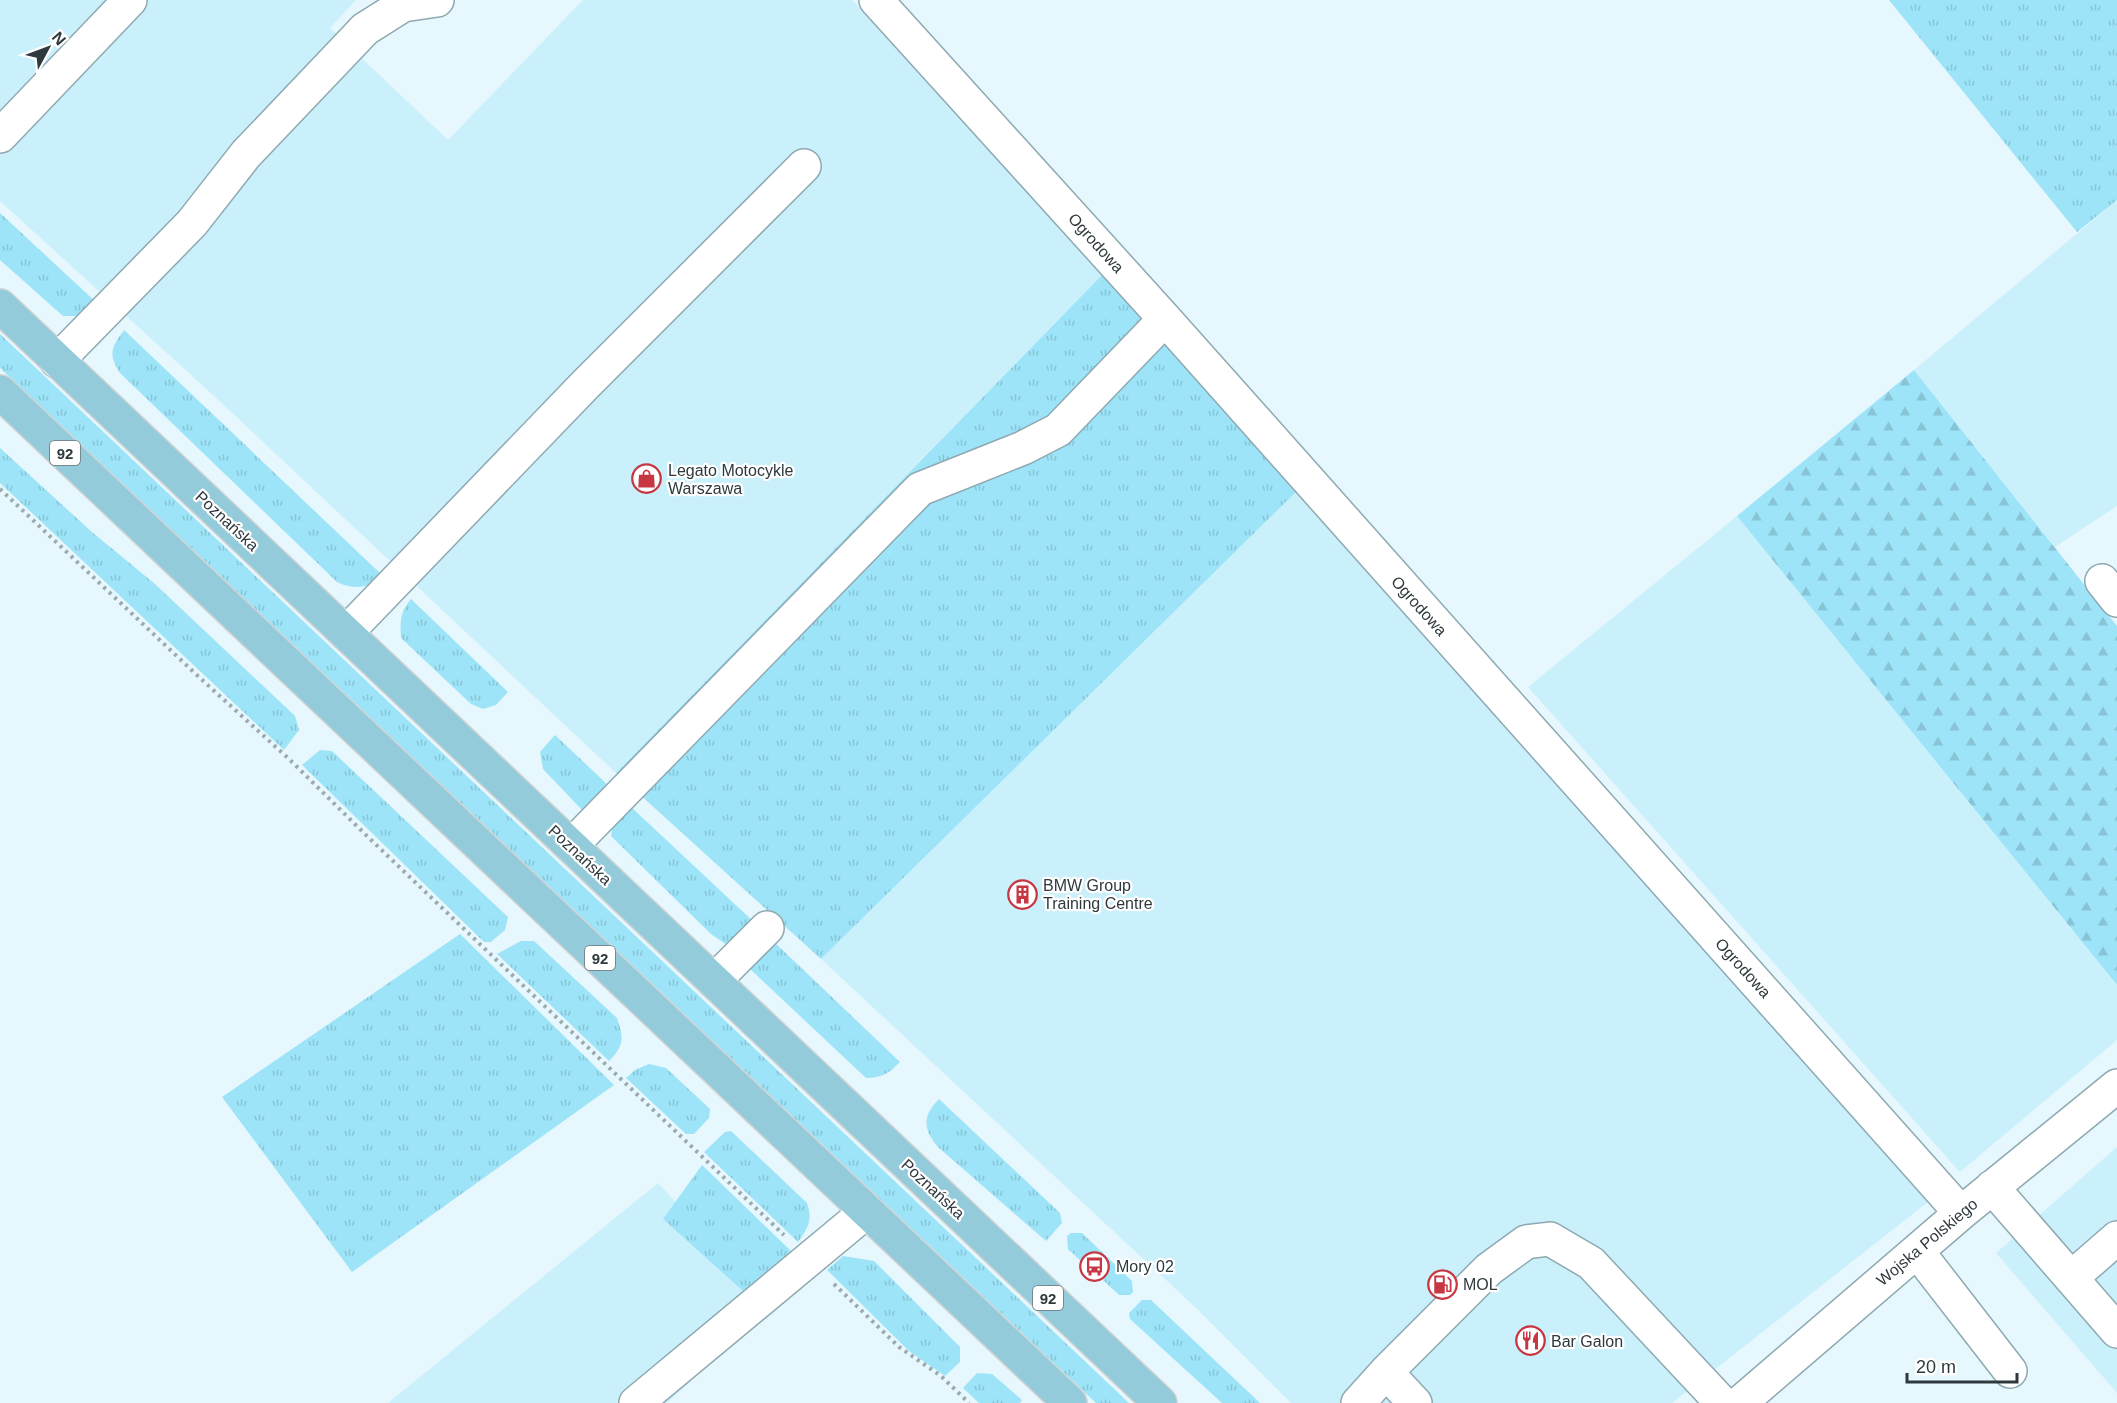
<svg xmlns="http://www.w3.org/2000/svg" width="2117" height="1403" viewBox="0 0 2117 1403" font-family="Helvetica,sans-serif">
<style>
.built{fill:#caf0fc}
.grass{fill:url(#grass-tufts)}
.forest{fill:url(#forest-firs)}
.lines{fill:none;stroke-linecap:round;stroke-linejoin:round}
.minor-casing{stroke:#8ea9b1;stroke-width:36}
.major-casing{stroke:#d1d3d4;stroke-width:36}
.path{stroke:#9baaaf;stroke-width:4;stroke-dasharray:3 4.5;stroke-linecap:butt}
.minor{stroke:#fff;stroke-width:33}
.major{stroke:#93cbda;stroke-width:33}
.labels{text-anchor:middle;dominant-baseline:central;stroke-width:4.5;stroke-linejoin:round;paint-order:stroke}
.shield{fill:#fff;stroke:#6d7477;stroke-width:1.5}
.shield-label{font-size:15px;font-weight:bold;fill:#2e393d}
.street-label{font-size:16px;fill:#2e393d;stroke:#fff}
.poi-label{font-size:16px;fill:#2e393d;stroke:#fff;text-anchor:start}
</style>
<defs>
<pattern id="grass-tufts" width="24" height="20" patternUnits="userSpaceOnUse" patternTransform="scale(1.5)"><rect width="24" height="20" fill="#9de4f9"/><path d="M3 7l-1-3M5 7V3M7 7l1-3M15 17l-1-3M17 17v-4M19 17l1-3" fill="none" stroke="#88c4d6"/></pattern>
<pattern id="forest-firs" width="22" height="20" patternUnits="userSpaceOnUse" patternTransform="scale(1.5)"><rect width="22" height="20" fill="#9de4f9"/><path d="M5 1l3.5 6h-7zM16 11l3.5 6h-7z" fill="#88c4d6"/></pattern>
</defs>
<rect width="100%" height="100%" fill="#e6f7fd"/>
<!-- built -->
<path class="built" d="M 0,0 L 356,0 L 330,28 L 448,140 L 583,0 L 852,0 L 1106,271 L 616,773 L 213,395 L 0,201 Z
M 2117,200 L 2117,506 L 2055,547 L 1914,370 Z
M 1299,489 L 1555,771 L 1928,1202 L 1672,1403 L 1291,1403 L 1194,1306 L 821,959 Z
M 1737,516 L 2117,985 L 2117,1040 L 1960,1172 L 1528,687 Z
M 2117,1147 L 2117,1393 L 1996,1253 Z
M 658,1183 L 772,1306 L 667,1403 L 388,1403 Z"/>
<!-- grass -->
<path class="grass" d="M 1889,0 L 2117,0 L 2117,200 L 2077,232 Z
M 0,213 L 98,304 L 85,316 L 63,316 L 0,260 Z
M 1106,271 L 1299,489 L 821,959 L 616,773 Z
M 124,330 L 382,575 C 369,589 354,590 337,582 L 120,373 C 108,354 111,348 124,330 Z
M 0,334 L 1129,1403 L 1096,1403 L 0,368 Z
M 0,448 L 93,533 L 155,584 L 295,716 L 299,730 L 284,750 L 0,483 Z
M 411,599 L 508,692 L 496,705 L 483,709 L 471,704 L 401,638 C 400,621 400,612 411,599 Z
M 555,735 L 610,787 L 584,812 L 543,769 L 540,752 Z
M 320,750 L 332,751 L 508,917 L 505,930 L 491,942 L 484,942 L 302,765 Z
M 630,806 L 756,924 L 730,947 L 711,934 L 611,836 L 613,823 Z
M 460,934 L 614,1085 L 352,1272 L 222,1097 Z
M 771,939 L 900,1062 C 889,1073 882,1078 866,1078 L 749,968 Z
M 521,941 L 534,941 L 617,1018 C 624,1038 624,1046 609,1061 L 497,954 Z
M 649,1064 L 666,1068 L 710,1109 L 709,1118 L 694,1134 L 686,1134 L 626,1078 L 635,1070 Z
M 939,1099 L 1060,1213 L 1062,1223 L 1046,1241 L 938,1147 C 923,1129 922,1116 939,1099 Z
M 731,1131 L 807,1203 C 813,1220 808,1228 798,1242 L 704,1152 L 725,1132 Z
M 702,1165 L 791,1251 L 743,1291 L 663,1219 Z
M 1071,1233 L 1082,1233 L 1132,1281 L 1133,1292 L 1130,1295 L 1119,1295 L 1103,1280 L 1109,1273 L 1090,1255 L 1082,1262 L 1068,1249 L 1067,1236 Z
M 843,1256 L 874,1261 L 960,1347 L 960,1362 L 945,1376 L 909,1351 L 827,1270 Z
M 1142,1300 L 1151,1300 L 1260,1403 L 1222,1403 L 1130,1319 L 1129,1313 Z
M 977,1373 L 992,1374 L 1022,1400 L 1020,1403 L 979,1403 L 963,1388 Z"/>
<!-- forest -->
<path class="forest" d="M 1914,370 L 2117,626 L 2117,985 L 1737,516 Z"/>
<g class="lines">
<defs>
<path id="minor" d="M 876,0 L 1165,319 L 1961,1213
M 0,136 L 130,0
M 57,361 L 192,223 L 246,154 L 365,29 L 403,5 L 437,0
M 2102,581 L 2117,600
M 346,633 L 584,386 L 804,166
M 571,846 L 920,489 L 1023,448 L 1058,430 L 1165,319
M 714,981 L 767,928
M 1992,1187 L 2117,1331
M 1917,1251 L 2010,1371
M 2071,1278 L 2117,1238
M 1386,1372 L 1415,1403
M 636,1403 L 867,1211
M 1358,1403 L 1386,1372 L 1489,1269 L 1526,1242 L 1550,1239 L 1591,1263 L 1722,1403
M 1740,1403 L 1961,1213 L 2117,1086"/>
<path id="major" d="M 0,306 L 1160,1403
M 0,392 L 1070,1403"/>
</defs>
<!-- minor casing -->
<use href="#minor" class="minor-casing"/>
<!-- major casing -->
<use href="#major" class="major-casing"/>
<!-- path -->
<path class="path" d="M 0,489 L 200,678 L 288,758 L 369,838 L 784,1235
M 834,1284 L 899,1347 L 941,1376 L 969,1403"/>
<!-- minor -->
<use href="#minor" class="minor"/>
<!-- major -->
<use href="#major" class="major"/>
</g>
<!-- icons -->
<defs>
<symbol id="shop-ring" viewBox="-11 -11 22 22"><circle r="9.5" fill="#fff" stroke="#c73742" stroke-width="1.5"/><path d="M-5-2.5h2.3a2.7 3.5 0 0 1 5.4 0H5L5.5 6h-11ZM-1.5-2.5h3a1.5 2.3 0 0 0-3 0Z" fill="#c73742"/></symbol>
<symbol id="building-ring" viewBox="-11 -11 22 22"><circle r="9.5" fill="#fff" stroke="#c73742" stroke-width="1.5"/><path d="M-4-6H4V6H1V3H-1V6H-4ZM-2.5-4.3h1.7v1.8h-1.7ZM.8-4.3h1.7v1.8H.8ZM-2.5-1h1.7V.8h-1.7ZM.8-1h1.7V.8H.8Z" fill="#c73742"/></symbol>
<symbol id="bus-ring" viewBox="-11 -11 22 22"><circle r="9.5" fill="#fff" stroke="#c73742" stroke-width="1.5"/><path d="M-5-6H5V4H4V6H2V4H-2V6H-4V4H-5ZM-3.5-4V0h7V-4ZM-3.5 1.2v1.5H-2V1.2ZM2 1.2v1.5H3.5V1.2Z" fill="#c73742"/></symbol>
<symbol id="fuel-ring" viewBox="-11 -11 22 22"><circle r="9.5" fill="#fff" stroke="#c73742" stroke-width="1.5"/><path d="M-5.5-6h7V0h2V4h1.3V-2.5L3-4.5l.8-.8L6-3V5H2.5V1h-1V6h-7ZM-4.2-4.7v3.2H.2V-4.7Z" fill="#c73742"/></symbol>
<symbol id="restaurant-ring" viewBox="-11 -11 22 22"><circle r="9.5" fill="#fff" stroke="#c73742" stroke-width="1.5"/><path d="M-5-6h1v4h1v-4h1v4h1v-4h1v5L-1.5 .5V6h-2V.5L-5-1ZM5-6V6H3V1.5H1.5Q1.5-4 5-6Z" fill="#c73742"/></symbol>
</defs>
<g fill-rule="evenodd">
<use href="#shop-ring" x="630" y="462" width="33" height="33"/>
<use href="#building-ring" x="1006" y="878" width="33" height="33"/>
<use href="#bus-ring" x="1078" y="1250" width="33" height="33"/>
<use href="#fuel-ring" x="1426" y="1268" width="33" height="33"/>
<use href="#restaurant-ring" x="1514" y="1324" width="33" height="33"/>
</g>
<g class="labels">
<!-- shield labels -->
<g class="shield">
<rect x="50" y="441" width="30" height="24" rx="4.5"/>
<rect x="585" y="946" width="30" height="24" rx="4.5"/>
<rect x="1033" y="1286" width="30" height="24" rx="4.5"/>
</g>
<g class="shield-label">
<text x="65" y="453">92</text>
<text x="600" y="958">92</text>
<text x="1048" y="1298">92</text>
</g>
<!-- street labels -->
<g class="street-label">
<text transform="translate(1096 243) rotate(48)">Ogrodowa</text>
<text transform="translate(227 521) rotate(43)">Poznańska</text>
<text transform="translate(1419 606) rotate(48)">Ogrodowa</text>
<text transform="translate(580 855) rotate(43)">Poznańska</text>
<text transform="translate(1743 968) rotate(48)">Ogrodowa</text>
<text transform="translate(933 1189) rotate(43)">Poznańska</text>
<text transform="translate(1927 1242) rotate(-40)">Wojska Polskiego</text>
</g>
<!-- poi labels -->
<g class="poi-label">
<text x="668" y="470">Legato Motocykle<tspan x="668" dy="18">Warszawa</tspan></text>
<text x="1043" y="885">BMW Group<tspan x="1043" dy="18">Training Centre</tspan></text>
<text x="1116" y="1266">Mory 02</text>
<text x="1463" y="1284">MOL</text>
<text x="1551" y="1341">Bar Galon</text>
</g>
</g>
<!-- north arrow -->
<g transform="translate(48 48) rotate(49)" stroke="#ffffff" stroke-width="4.5" paint-order="stroke">
<path d="M0-4.5L10 22L0 15L-10 22Z" fill="#2e393d"/>
<text y="-9" font-size="16" font-weight="bold" text-anchor="middle" fill="#2e393d">N</text>
</g>
<!-- scale -->
<path d="M1907 1373v9h110v-9" fill="none" stroke="#2e393d" stroke-width="3"/>
<text x="1916" y="1373" font-size="18" fill="#2e393d" stroke="#ffffff" stroke-width="4.5" paint-order="stroke">20 m</text>
</svg>
